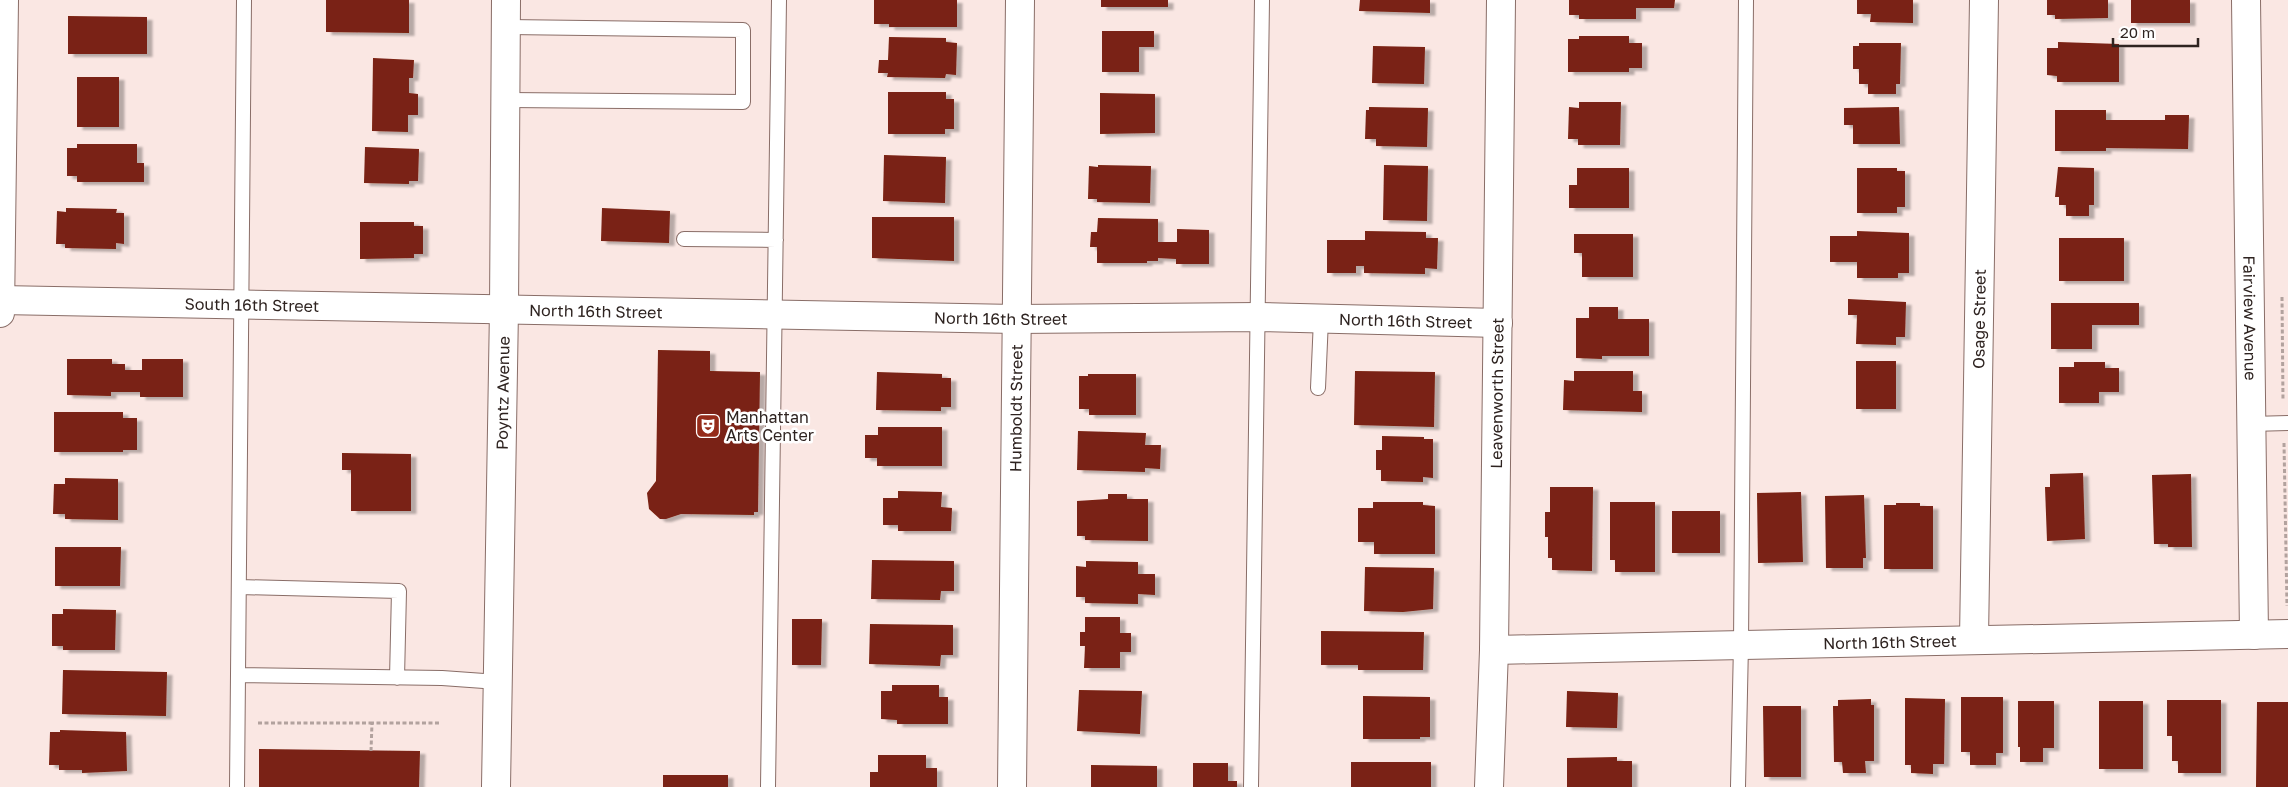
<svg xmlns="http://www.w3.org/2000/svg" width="2288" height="787" viewBox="0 0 2288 787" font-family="'Golos Text',sans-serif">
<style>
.building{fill:#7a2112;filter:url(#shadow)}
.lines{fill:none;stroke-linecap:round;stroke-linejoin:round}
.service-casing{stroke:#896d67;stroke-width:16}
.minor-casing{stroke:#896d67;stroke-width:30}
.tertiary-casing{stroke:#896d67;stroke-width:30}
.path{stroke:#b2a29e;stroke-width:3;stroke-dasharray:4 2.5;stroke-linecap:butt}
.service{stroke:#fff;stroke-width:14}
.minor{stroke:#fff;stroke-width:28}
.tertiary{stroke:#fff;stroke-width:28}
.labels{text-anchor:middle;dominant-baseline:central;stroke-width:5;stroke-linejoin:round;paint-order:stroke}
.street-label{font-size:16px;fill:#2e2320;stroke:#fff}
.poi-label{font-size:16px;fill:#2e2320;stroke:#fff;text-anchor:start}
</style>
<defs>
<filter id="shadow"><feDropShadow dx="5.5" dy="3" stdDeviation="1" flood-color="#0004"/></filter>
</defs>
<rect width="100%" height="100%" fill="#fae7e3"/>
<!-- building -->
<path class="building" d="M 326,0 L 409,0 L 409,33 L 326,32 Z
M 874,0 L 957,0 L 957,27 L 889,27 L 889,24 L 874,24 Z
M 1101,0 L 1168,0 L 1168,7 L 1101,7 Z
M 1360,0 L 1430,0 L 1430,13 L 1359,11 Z
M 1569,0 L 1675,0 L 1674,8 L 1636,8 L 1636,19 L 1579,19 L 1579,15 L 1569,15 Z
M 1857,0 L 1913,0 L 1913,23 L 1870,22 L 1871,14 L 1857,14 Z
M 2047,0 L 2108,0 L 2108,18 L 2055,19 L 2055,15 L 2047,15 Z
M 2131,0 L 2190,0 L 2190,23 L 2131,23 Z
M 68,16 L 147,17 L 147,54 L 68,54 Z
M 1102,31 L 1154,31 L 1154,47 L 1139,47 L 1139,72 L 1102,72 Z
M 1579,36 L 1629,36 L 1629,43 L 1642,43 L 1642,68 L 1629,68 L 1629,72 L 1568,72 L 1568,39 L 1579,39 Z
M 889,37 L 946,38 L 946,42 L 957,43 L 956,75 L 946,74 L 945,78 L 887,77 L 888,73 L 878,73 L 879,60 L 888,60 Z
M 2058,42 L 2119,44 L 2119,82 L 2057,82 L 2057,76 L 2047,75 L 2047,48 L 2058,48 Z
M 1859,43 L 1901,43 L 1900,84 L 1896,84 L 1896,94 L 1868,94 L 1868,84 L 1859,84 L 1859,69 L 1853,69 L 1853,46 L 1859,46 Z
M 1373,46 L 1425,47 L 1424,84 L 1372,83 Z
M 373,58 L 414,60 L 413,78 L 409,78 L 409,93 L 418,94 L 418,115 L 408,115 L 408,132 L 372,131 Z
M 77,77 L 119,77 L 119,127 L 77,127 Z
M 888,92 L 946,92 L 946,99 L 954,99 L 954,129 L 945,129 L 945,134 L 888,134 Z
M 1100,93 L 1155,94 L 1155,133 L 1100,134 Z
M 1579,102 L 1621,102 L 1620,145 L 1578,145 L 1578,139 L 1568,139 L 1569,107 L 1579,108 Z
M 1369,107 L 1428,108 L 1427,147 L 1376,146 L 1376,139 L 1365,139 L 1366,110 L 1369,110 Z
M 1899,107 L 1900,144 L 1853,144 L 1853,125 L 1844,125 L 1844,108 Z
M 2055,110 L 2106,110 L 2106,120 L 2165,120 L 2165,115 L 2189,115 L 2188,149 L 2106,148 L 2106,151 L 2055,151 Z
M 77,144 L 137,144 L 137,163 L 144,163 L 144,182 L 77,182 L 77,176 L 67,176 L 67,148 L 77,148 Z
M 365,147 L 419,149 L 418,181 L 409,181 L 409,184 L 364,183 Z
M 884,155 L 946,157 L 945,203 L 883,201 Z
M 1098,165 L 1151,166 L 1150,203 L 1097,202 L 1097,199 L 1088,199 L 1089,166 L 1098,167 Z
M 1384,165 L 1428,166 L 1427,221 L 1383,220 Z
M 2058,167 L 2094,168 L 2094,205 L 2089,205 L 2089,216 L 2066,216 L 2066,205 L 2059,205 L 2059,197 L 2055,197 Z
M 1577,168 L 1629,168 L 1629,208 L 1569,208 L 1569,185 L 1577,185 Z
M 1857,168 L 1897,168 L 1897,171 L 1905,171 L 1905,207 L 1897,207 L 1897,213 L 1857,213 Z
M 66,208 L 117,209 L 116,213 L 124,213 L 124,244 L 116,243 L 116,249 L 65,248 L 65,244 L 56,244 L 57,211 L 66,212 Z
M 602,208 L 670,211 L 669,243 L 601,241 Z
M 872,217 L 954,217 L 954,261 L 872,258 Z
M 1098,218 L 1158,219 L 1158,242 L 1177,242 L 1177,229 L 1209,230 L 1209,264 L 1176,264 L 1176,259 L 1158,258 L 1158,261 L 1147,261 L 1147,263 L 1097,263 L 1097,247 L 1090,247 L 1091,232 L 1097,232 Z
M 360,222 L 414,222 L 414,226 L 423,226 L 423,254 L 414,254 L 414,258 L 360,259 Z
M 1365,231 L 1426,232 L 1426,238 L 1438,238 L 1437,269 L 1425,268 L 1425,274 L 1364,273 L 1364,266 L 1356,266 L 1356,273 L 1327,273 L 1327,240 L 1365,240 Z
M 1857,231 L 1909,233 L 1909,273 L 1898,273 L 1898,278 L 1857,278 L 1857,262 L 1830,262 L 1830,236 L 1857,236 Z
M 1574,234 L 1633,234 L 1633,277 L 1582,277 L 1582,253 L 1574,253 Z
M 2059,238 L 2124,238 L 2124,281 L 2059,281 Z
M 1848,299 L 1906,302 L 1905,337 L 1896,337 L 1896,345 L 1856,344 L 1857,315 L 1848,315 Z
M 2051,303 L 2139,303 L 2139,325 L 2092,325 L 2092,349 L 2051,349 Z
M 1589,307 L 1618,307 L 1618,319 L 1649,319 L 1649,356 L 1602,356 L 1602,359 L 1576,358 L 1576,318 L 1589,318 Z
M 658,350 L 710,351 L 710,371 L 760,372 L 758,512 L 754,512 L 754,515 L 681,514 L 666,519 L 660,519 L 649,509 L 647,493 L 656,481 Z
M 67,359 L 112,359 L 112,364 L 125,364 L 125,370 L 142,370 L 142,359 L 183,359 L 183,397 L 140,397 L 140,392 L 111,392 L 111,396 L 67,395 Z
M 1856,361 L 1896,361 L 1896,409 L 1856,409 Z
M 2074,362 L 2105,362 L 2105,368 L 2119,368 L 2119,392 L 2099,392 L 2099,403 L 2059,403 L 2059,367 L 2074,367 Z
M 1355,371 L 1435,372 L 1434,427 L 1354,425 Z
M 1574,371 L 1633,371 L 1633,391 L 1642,391 L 1642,412 L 1563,410 L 1564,380 L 1574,381 Z
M 877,372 L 942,374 L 942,378 L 951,378 L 951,407 L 941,407 L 941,411 L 876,410 Z
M 1088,374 L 1136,374 L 1136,415 L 1089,415 L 1089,409 L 1079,409 L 1079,376 L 1088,376 Z
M 54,412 L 123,412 L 123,418 L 137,418 L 137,450 L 123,450 L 123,452 L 54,452 Z
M 878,427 L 942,427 L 942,466 L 877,466 L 877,458 L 865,458 L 865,435 L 878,435 Z
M 1078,431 L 1146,433 L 1145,445 L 1161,445 L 1160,469 L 1145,468 L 1145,472 L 1077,470 Z
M 1382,436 L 1424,437 L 1424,439 L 1433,439 L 1433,478 L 1423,477 L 1423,482 L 1381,481 L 1381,470 L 1376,470 L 1376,450 L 1382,450 Z
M 342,453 L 411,454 L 411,511 L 351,511 L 351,470 L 342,470 Z
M 2083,473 L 2085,539 L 2047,541 L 2045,487 L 2050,487 L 2050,474 Z
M 2191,474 L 2192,547 L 2168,547 L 2168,544 L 2154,544 L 2152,475 Z
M 65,478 L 118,479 L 118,520 L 65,519 L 65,514 L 53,514 L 54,484 L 65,484 Z
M 1550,487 L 1593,487 L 1592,571 L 1552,570 L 1552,558 L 1548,558 L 1548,537 L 1545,537 L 1545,512 L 1550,512 Z
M 898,491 L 942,492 L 941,507 L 952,508 L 951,531 L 898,531 L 898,525 L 883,525 L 883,498 L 898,498 Z
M 1801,492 L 1803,562 L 1758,563 L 1757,493 Z
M 1108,494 L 1127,494 L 1127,499 L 1148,499 L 1148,541 L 1085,540 L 1085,536 L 1077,536 L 1077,501 L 1108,499 Z
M 1864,495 L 1866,558 L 1863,558 L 1863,568 L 1826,568 L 1825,496 Z
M 1373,502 L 1423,502 L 1423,505 L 1435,506 L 1435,554 L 1374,554 L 1374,542 L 1358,542 L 1358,508 L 1373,508 Z
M 1610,502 L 1655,502 L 1655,572 L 1615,572 L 1615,560 L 1610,560 Z
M 1896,503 L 1920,503 L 1920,506 L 1933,506 L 1933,569 L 1884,569 L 1884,505 L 1896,505 Z
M 1672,511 L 1720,511 L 1720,553 L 1672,553 Z
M 55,547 L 121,547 L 120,586 L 55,586 Z
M 872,560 L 954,561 L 954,591 L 941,591 L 940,600 L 871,599 Z
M 1086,561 L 1138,562 L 1138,574 L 1155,574 L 1155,595 L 1138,594 L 1138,604 L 1085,603 L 1085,597 L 1076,597 L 1076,566 L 1086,567 Z
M 1365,567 L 1434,568 L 1433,609 L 1403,612 L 1364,611 Z
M 63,609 L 116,610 L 115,650 L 63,650 L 63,646 L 52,646 L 52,614 L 63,614 Z
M 1085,617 L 1120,617 L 1120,633 L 1131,633 L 1131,652 L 1120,652 L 1120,668 L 1084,668 L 1085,646 L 1080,646 L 1080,632 L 1085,632 Z
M 792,619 L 822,619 L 821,665 L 792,665 Z
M 870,624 L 953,625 L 953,655 L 941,655 L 940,666 L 869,664 Z
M 1321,631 L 1424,632 L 1423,670 L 1358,670 L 1358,665 L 1321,665 Z
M 63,670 L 167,672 L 166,716 L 62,714 Z
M 892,685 L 939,685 L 939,697 L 948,697 L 948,724 L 897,724 L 897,720 L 881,719 L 881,691 L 892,691 Z
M 1079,690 L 1142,691 L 1140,734 L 1077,731 Z
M 1567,691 L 1618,693 L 1617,728 L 1566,727 Z
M 1363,696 L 1430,697 L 1430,737 L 1420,737 L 1420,739 L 1363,739 Z
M 1961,697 L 2003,697 L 2003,753 L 1996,753 L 1996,765 L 1970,765 L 1970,752 L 1961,752 Z
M 1905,698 L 1945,699 L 1944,764 L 1933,764 L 1933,774 L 1911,773 L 1911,765 L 1905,765 Z
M 1871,699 L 1871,705 L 1874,705 L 1874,761 L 1865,761 L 1866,773 L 1843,773 L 1842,762 L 1834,762 L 1833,706 L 1838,706 L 1838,700 Z
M 2167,700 L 2221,700 L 2221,773 L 2178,773 L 2178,761 L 2172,761 L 2172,736 L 2167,736 Z
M 2018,701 L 2054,701 L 2054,748 L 2043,748 L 2043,762 L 2020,762 L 2020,747 L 2018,747 Z
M 2099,701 L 2143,701 L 2143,769 L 2099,769 Z
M 2257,702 L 2288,702 L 2288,787 L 2256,787 Z
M 1763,706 L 1801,706 L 1801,777 L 1764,777 Z
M 60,730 L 126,732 L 127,771 L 82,773 L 82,770 L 59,770 L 59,765 L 49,765 L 50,732 L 60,732 Z
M 259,749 L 420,751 L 419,787 L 259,787 Z
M 878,755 L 926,755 L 926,768 L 937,768 L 937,787 L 870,787 L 870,772 L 878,772 Z
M 1617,757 L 1617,761 L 1632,761 L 1632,787 L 1567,787 L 1567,758 Z
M 1351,762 L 1431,762 L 1431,787 L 1351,787 Z
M 1193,763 L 1228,763 L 1228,781 L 1237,781 L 1237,787 L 1193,787 Z
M 1091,765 L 1157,766 L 1157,787 L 1091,787 Z
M 663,775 L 728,775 L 728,787 L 663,787 Z"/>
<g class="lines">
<defs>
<path id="service" d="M 505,100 L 743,102 L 743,30 L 506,27
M 684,239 L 776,240
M 1318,388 L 1321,319
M 2251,424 L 2288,423
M 240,587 L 399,591 L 397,678
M 238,675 L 442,678 L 498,682
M 237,787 L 244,0
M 768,787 L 779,0
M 1251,787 L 1262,0
M 1738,787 L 1741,644 L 1746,0"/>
<g id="minor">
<path id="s1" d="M 2246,0 L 2254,635"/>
<path id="s2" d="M 0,300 L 1016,319 L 1259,317 L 1498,323"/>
<path d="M 0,313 L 4,0"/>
<path id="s3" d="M 1974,639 L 1984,0"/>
<path id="s4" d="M 1494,650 L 2288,634"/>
<path id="s5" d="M 1012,787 L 1020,0"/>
<path id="s6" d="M 1489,787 L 1494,650 L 1501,0"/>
</g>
<g id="tertiary">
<path id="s7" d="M 496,787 L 504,309 L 506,0"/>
</g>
</defs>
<!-- service casing -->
<use href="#service" class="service-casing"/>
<!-- minor casing -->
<use href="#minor" class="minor-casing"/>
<!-- tertiary casing -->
<use href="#tertiary" class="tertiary-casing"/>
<!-- path -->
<path class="path" d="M 2282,297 L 2283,401
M 2284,443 L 2287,606
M 258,723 L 372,723
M 371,751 L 372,723 L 441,723"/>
<!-- service -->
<use href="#service" class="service"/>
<!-- minor -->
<use href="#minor" class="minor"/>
<!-- tertiary -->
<use href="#tertiary" class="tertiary"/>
</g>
<!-- icons -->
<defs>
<symbol id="theatre-square" viewBox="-11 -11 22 22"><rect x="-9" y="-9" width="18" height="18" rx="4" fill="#952c1a" stroke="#fff"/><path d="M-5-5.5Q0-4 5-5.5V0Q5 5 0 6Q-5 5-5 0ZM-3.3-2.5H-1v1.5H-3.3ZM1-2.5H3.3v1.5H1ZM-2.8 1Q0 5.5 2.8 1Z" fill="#fff"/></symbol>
</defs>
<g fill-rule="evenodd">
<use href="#theatre-square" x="694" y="412" width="28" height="28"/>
</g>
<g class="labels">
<!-- street labels -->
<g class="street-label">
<text stroke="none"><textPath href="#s2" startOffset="252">South 16th Street</textPath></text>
<text stroke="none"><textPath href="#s2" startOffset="596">North 16th Street</textPath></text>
<text stroke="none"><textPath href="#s1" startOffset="318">Fairview Avenue</textPath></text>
<text stroke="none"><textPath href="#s2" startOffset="1001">North 16th Street</textPath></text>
<text stroke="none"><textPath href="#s3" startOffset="320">Osage Street</textPath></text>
<text stroke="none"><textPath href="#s2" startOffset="1406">North 16th Street</textPath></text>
<text stroke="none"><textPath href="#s7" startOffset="394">Poyntz Avenue</textPath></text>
<text stroke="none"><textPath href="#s6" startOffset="394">Leavenworth Street</textPath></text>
<text stroke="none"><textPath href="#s5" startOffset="379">Humboldt Street</textPath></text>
<text stroke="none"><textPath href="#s4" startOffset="396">North 16th Street</textPath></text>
</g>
<!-- poi labels -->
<g class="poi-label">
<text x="726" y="417">Manhattan<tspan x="726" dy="18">Arts Center</tspan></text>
</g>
</g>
<!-- scale -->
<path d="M2113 38v8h85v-8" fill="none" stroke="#2e2320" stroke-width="2.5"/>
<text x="2120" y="38" font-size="15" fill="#2e2320" stroke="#ffffff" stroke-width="4" paint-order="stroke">20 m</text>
</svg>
